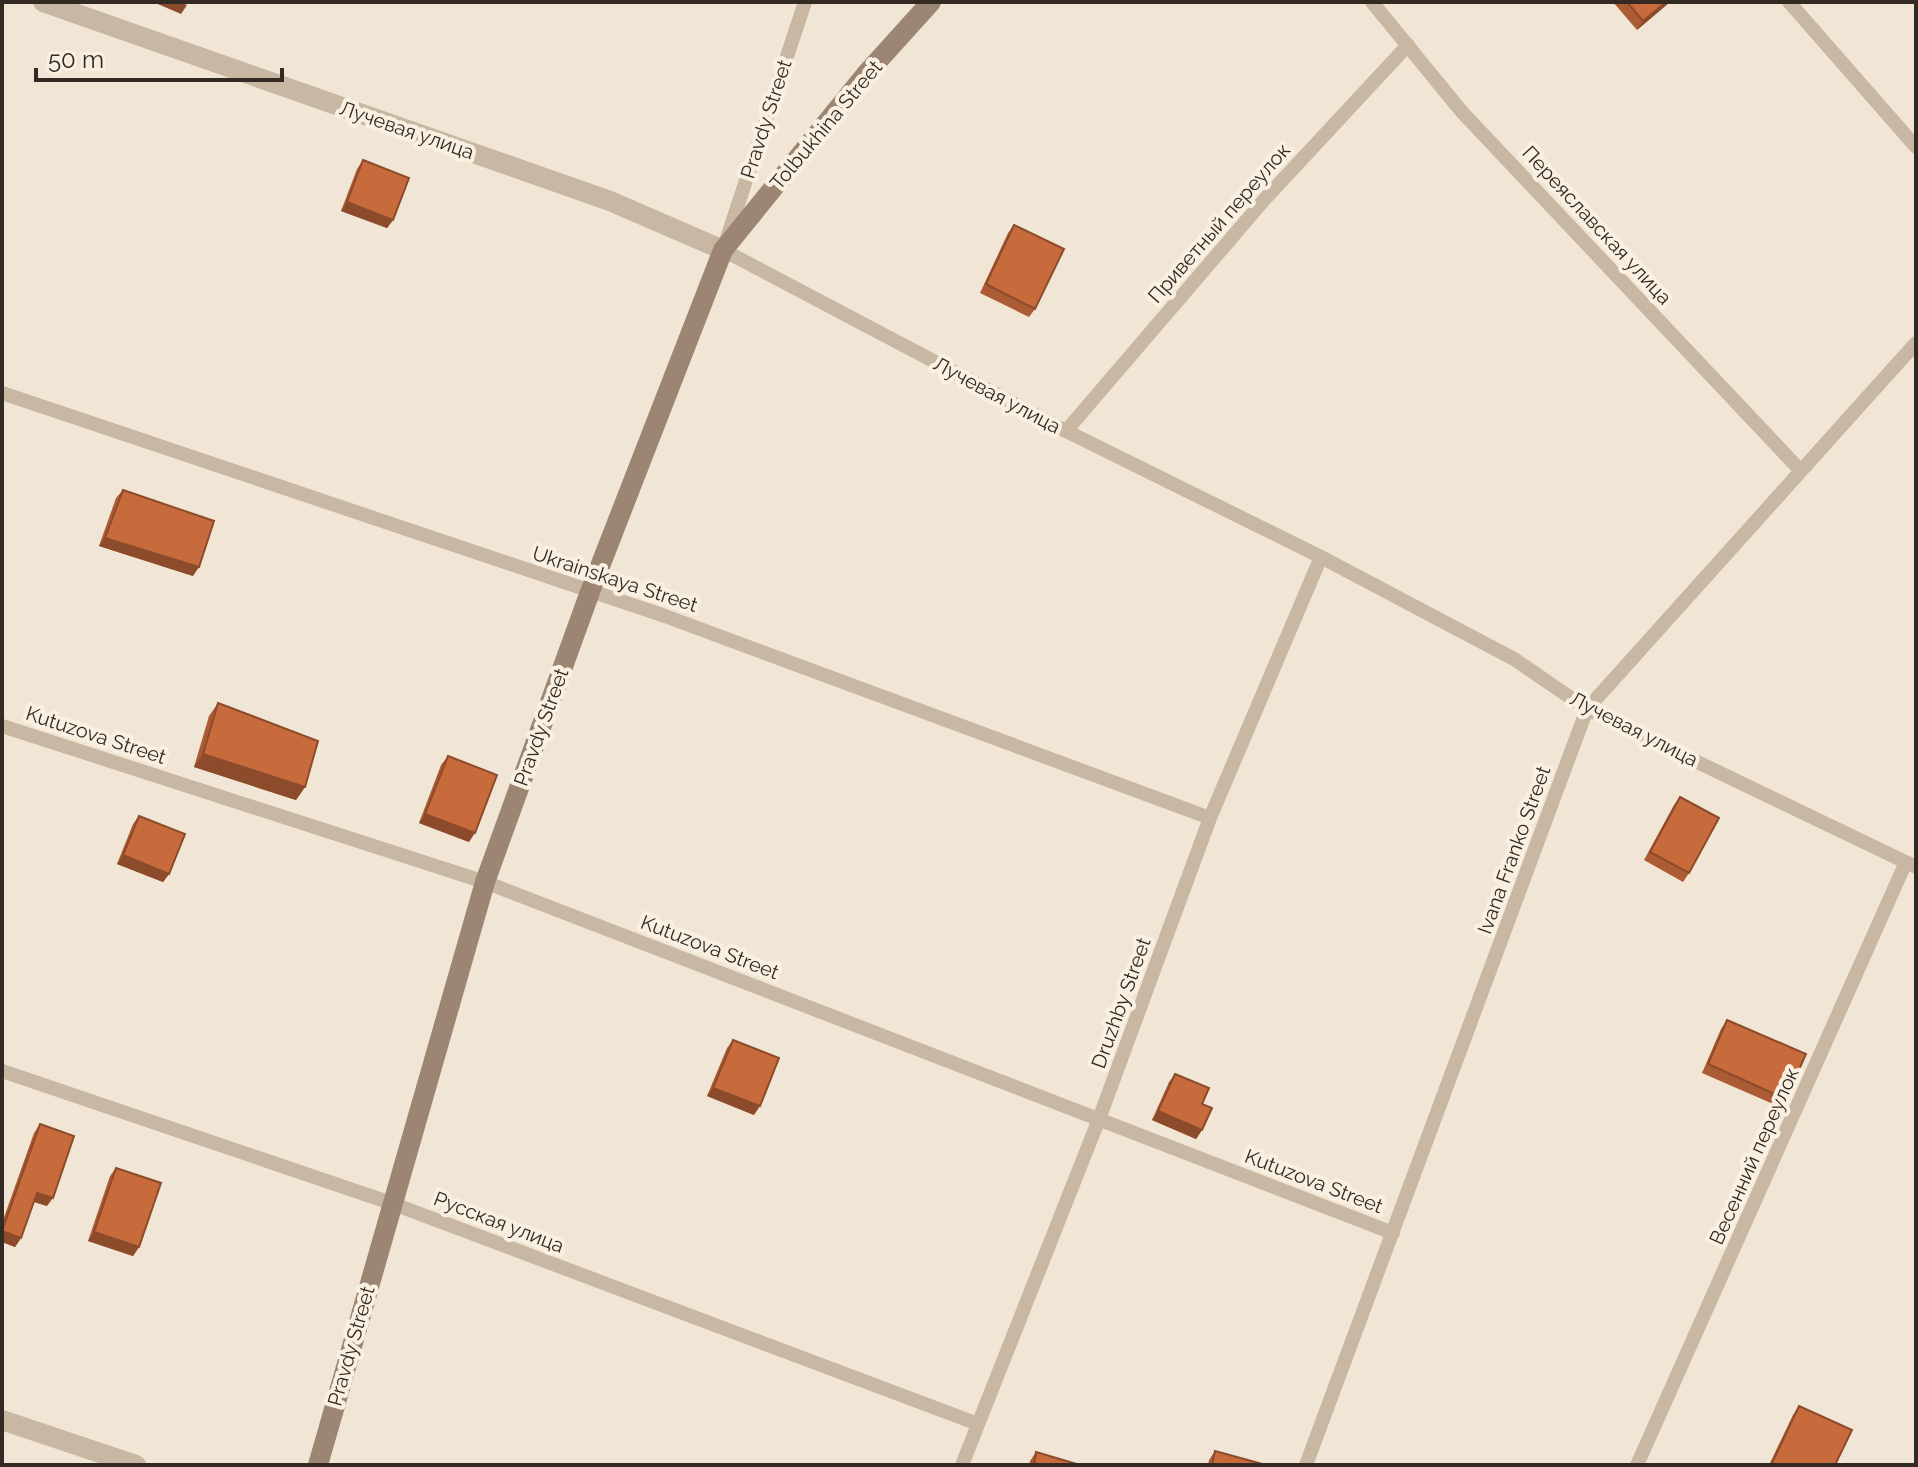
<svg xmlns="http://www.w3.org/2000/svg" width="1918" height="1467" viewBox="0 0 1918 1467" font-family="Raleway,sans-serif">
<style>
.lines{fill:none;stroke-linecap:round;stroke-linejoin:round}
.service{stroke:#c8b7a2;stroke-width:14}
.minor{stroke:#c8b7a2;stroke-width:20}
.secondary{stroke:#9c8673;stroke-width:20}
.wall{fill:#ac5c34}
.shaded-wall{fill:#8c4b2a}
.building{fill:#c86b3c;stroke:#8c4b2a;stroke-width:2}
.labels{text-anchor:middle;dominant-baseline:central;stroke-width:8;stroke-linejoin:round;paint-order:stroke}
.street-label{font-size:20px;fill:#332a24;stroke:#f9f0e1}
</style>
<rect width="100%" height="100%" fill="#f1e6d5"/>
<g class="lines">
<!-- service -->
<path class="service" d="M 805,2 L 723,250 L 1066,431 L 1321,557 L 1514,659 L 1587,709 L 1916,867
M 1372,2 L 1462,112 L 1800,470
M 1789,2 L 1916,147
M 2,393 L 665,616 L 1210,818
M 1066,431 L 1264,200 L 1408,45
M 2,726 L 485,882 L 1393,1233
M 2,1071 L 391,1203 L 978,1424
M 962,1465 L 1099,1119 L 1210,818 L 1321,557
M 1306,1465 L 1587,709 L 1916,343
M 1637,1465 L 1906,862"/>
<!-- minor -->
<path class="minor" d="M 43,2 L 610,201 L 723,250
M 2,1420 L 136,1465"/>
<!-- secondary -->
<path class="secondary" d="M 318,1465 L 485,882 L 590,592 L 723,250 L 866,74 L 931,2"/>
</g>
<!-- wall -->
<path class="wall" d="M 1613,2 L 1670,2 L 1637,30 Z
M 363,160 L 393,220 L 387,228 L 341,211 L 357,169 Z
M 1014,225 L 1035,309 L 1029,317 L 980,293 L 1008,233 Z
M 123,490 L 193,576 L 99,546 L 116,498 Z
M 218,703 L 305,787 L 296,800 L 194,767 L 209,716 Z
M 448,756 L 469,842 L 419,823 L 441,765 Z
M 1680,797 L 1689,873 L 1683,882 L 1644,860 L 1674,805 Z
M 139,816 L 169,874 L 163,882 L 117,864 L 133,824 Z
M 1727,1020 L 1786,1099 L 1780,1107 L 1702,1073 L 1721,1029 Z
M 733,1040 L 754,1115 L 707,1096 L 727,1048 Z
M 1175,1074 L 1202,1104 L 1202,1130 L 1196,1139 L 1152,1120 L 1169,1082 Z
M 40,1124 L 47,1206 L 34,1202 L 21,1238 L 15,1247 L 2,1242 L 2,1223 L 34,1133 Z
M 116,1168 L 139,1247 L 133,1256 L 88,1241 L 110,1176 Z
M 1799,1406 L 1835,1465 L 1769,1465 L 1793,1415 Z
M 1215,1451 L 1266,1465 L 1208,1465 L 1209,1460 Z
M 1036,1452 L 1080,1465 L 1029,1465 L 1030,1461 Z"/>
<!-- shaded-wall -->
<path class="shaded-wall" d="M 153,2 L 179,2 L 187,5 L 181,14 Z
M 1666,2 L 1670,2 L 1637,30 L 1643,21 Z
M 347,202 L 393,220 L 387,228 L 341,211 Z
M 105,538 L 199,567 L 193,576 L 99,546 Z
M 203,754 L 305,787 L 296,800 L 194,767 Z
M 425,814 L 475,833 L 469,842 L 419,823 Z
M 123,855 L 169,874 L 163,882 L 117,864 Z
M 713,1088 L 760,1106 L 754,1115 L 707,1096 Z
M 1158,1111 L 1202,1130 L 1196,1139 L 1152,1120 Z
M 37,1193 L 53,1198 L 47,1206 L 31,1201 Z
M 2,1232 L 21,1238 L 15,1247 L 2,1242 Z
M 94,1232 L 139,1247 L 133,1256 L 88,1241 Z"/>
<!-- building -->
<path class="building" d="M 1627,2 L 1666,2 L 1643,21 Z
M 363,160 L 409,178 L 393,220 L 347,202 Z
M 1014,225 L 1064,249 L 1035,309 L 986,284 Z
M 123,490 L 214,521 L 199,567 L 105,538 Z
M 218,703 L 318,741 L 305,787 L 203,754 Z
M 448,756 L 497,775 L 475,833 L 425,814 Z
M 1680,797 L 1719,818 L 1689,873 L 1650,852 Z
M 139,816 L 185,834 L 169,874 L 123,855 Z
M 1727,1020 L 1806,1054 L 1786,1099 L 1708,1064 Z
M 733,1040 L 779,1058 L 760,1106 L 713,1088 Z
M 1175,1074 L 1209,1088 L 1202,1104 L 1212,1108 L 1202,1130 L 1158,1111 Z
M 40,1124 L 74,1136 L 53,1198 L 37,1193 L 21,1238 L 2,1231 Z
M 116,1168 L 161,1183 L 139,1247 L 94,1232 Z
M 1799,1406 L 1852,1430 L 1835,1465 L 1777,1465 L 1772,1463 Z
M 1215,1451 L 1266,1465 L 1212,1465 Z
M 1036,1452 L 1080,1465 L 1034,1465 Z"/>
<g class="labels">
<!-- street labels -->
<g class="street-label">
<text transform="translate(766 119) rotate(-72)">Pravdy Street</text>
<text transform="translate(826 125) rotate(-50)">Tolbukhina Street</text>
<text transform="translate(407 130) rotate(19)">Лучевая улица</text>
<text transform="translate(1219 223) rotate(-49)">Приветный переулок</text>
<text transform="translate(1597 225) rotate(47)">Переяславская улица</text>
<text transform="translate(997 395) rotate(28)">Лучевая улица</text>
<text transform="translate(615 579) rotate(18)">Ukrainskaya Street</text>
<text transform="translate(541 727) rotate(-70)">Pravdy Street</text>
<text transform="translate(1634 729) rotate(27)">Лучевая улица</text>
<text transform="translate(96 735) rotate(18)">Kutuzova Street</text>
<text transform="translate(1514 850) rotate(-70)">Ivana Franko Street</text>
<text transform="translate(710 947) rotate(21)">Kutuzova Street</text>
<text transform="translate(1121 1003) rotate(-70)">Druzhby Street</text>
<text transform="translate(1754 1156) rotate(-66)">Весенний переулок</text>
<text transform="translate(1314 1181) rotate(21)">Kutuzova Street</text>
<text transform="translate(499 1222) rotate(21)">Русская улица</text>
<text transform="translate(351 1346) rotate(-74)">Pravdy Street</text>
</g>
</g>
<!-- border -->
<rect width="1918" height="1467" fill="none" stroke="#332a24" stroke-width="8"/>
<!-- scale -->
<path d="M36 68v12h246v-12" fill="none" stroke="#332a24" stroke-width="4"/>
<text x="48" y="68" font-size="24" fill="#332a24" stroke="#f9f0e1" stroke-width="6" paint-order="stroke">50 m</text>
</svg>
